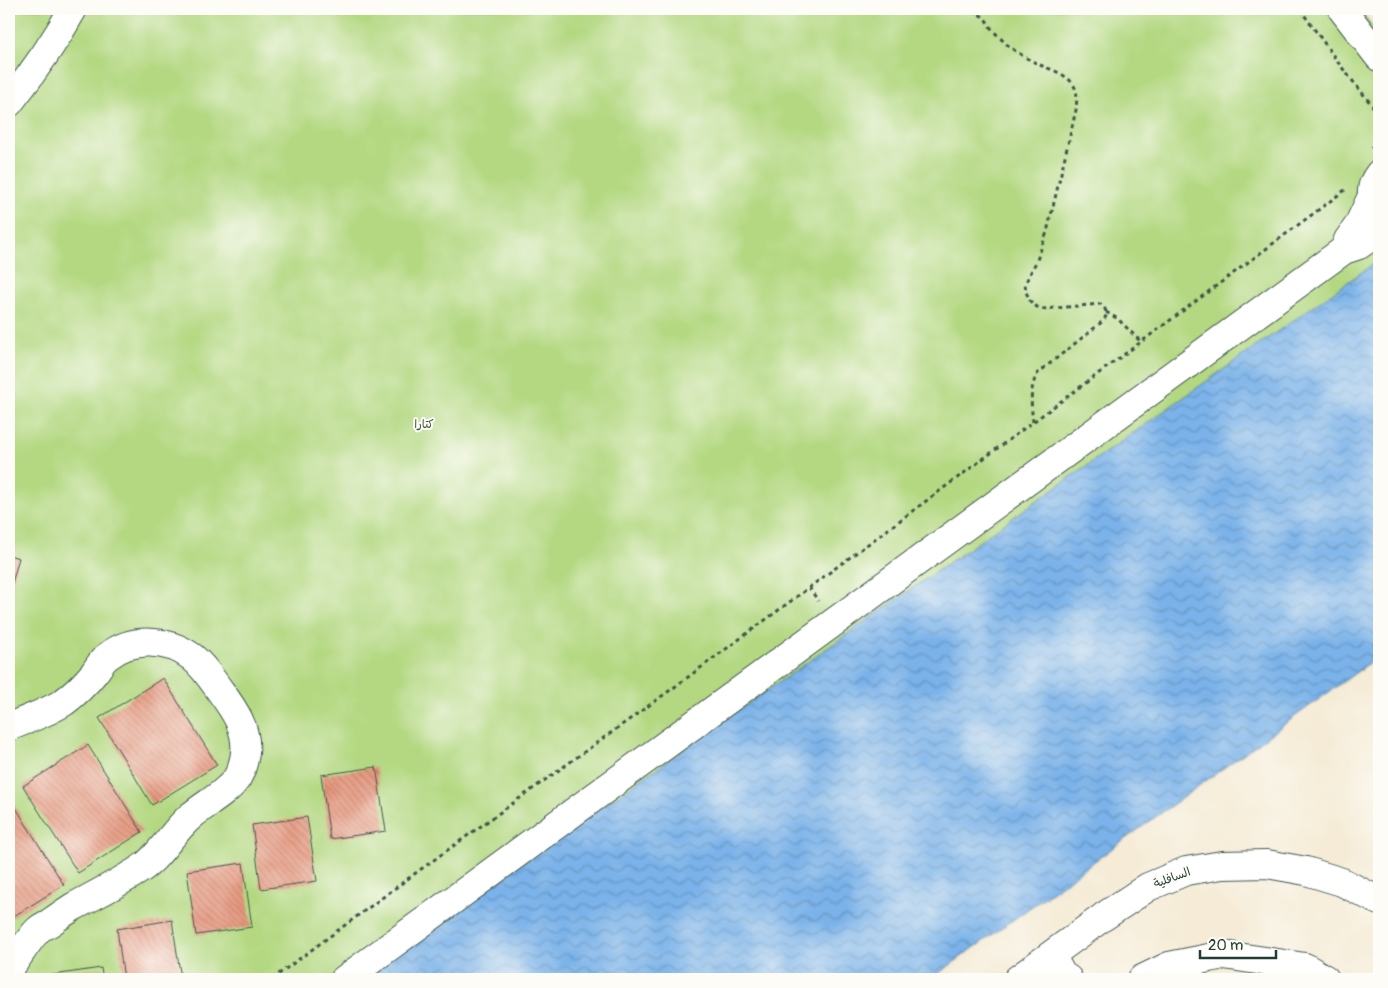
<svg xmlns="http://www.w3.org/2000/svg" width="1388" height="988" viewBox="0 0 1388 988" font-family="Pangolin,'Playpen Sans Arabic',sans-serif">
<style>
.park{fill:#b3d881;stroke:#698a5a}
.water{fill:url(#water-waves);stroke:#4c788e}
.building{fill:url(#building-back-hatch)}
.lines{fill:none;stroke-linecap:round;stroke-linejoin:round}
.minor-casing{stroke:#3f574c;stroke-width:30}
.path{stroke:#3f574c;stroke-width:3;stroke-dasharray:4 4;stroke-linecap:butt}
.minor{stroke:#fff;stroke-width:28}
.labels{text-anchor:middle;dominant-baseline:central;stroke-width:4;stroke-linejoin:round;paint-order:stroke}
.park-label{font-size:12px;fill:#3d5c43;stroke:#fdfcf7}
.street-label{font-size:12px;fill:#1f3d34;stroke:#fdfcf7}
</style>
<defs>
<pattern id="water-waves" width="16" height="10" patternUnits="userSpaceOnUse" patternTransform="scale(1.25)"><rect width="16" height="10" fill="#7ab2e9"/><path d="M0 5q4-4 8 0t8 0" fill="none" stroke="#6392be"/></pattern>
<pattern id="building-back-hatch" width="6" height="6" patternUnits="userSpaceOnUse" patternTransform="scale(1.25)"><rect width="6" height="6" fill="#e6957b"/><path d="M-1 5l2 2M0 0l6 6M5-1l2 2" fill="none" stroke="#ba7b66"/></pattern>
</defs>
<rect width="100%" height="100%" fill="#fdfcf7"/>
<filter id="ink" filterUnits="userSpaceOnUse"><feTurbulence type="fractalNoise" baseFrequency=".02" numOctaves="2"/><feDisplacementMap in="SourceGraphic" scale="10" xChannelSelector="R" yChannelSelector="G"/><feConvolveMatrix kernelMatrix="1 2 1 2 8 2 1 2 1" color-interpolation-filters="sRGB"/></filter>
<filter id="wash" filterUnits="userSpaceOnUse"><feTurbulence type="fractalNoise" baseFrequency=".0096" numOctaves="4" result="noise"/><feDisplacementMap in="SourceGraphic" scale="20" xChannelSelector="R" yChannelSelector="G"/><feGaussianBlur stdDeviation="1.12" result="paint"/><feColorMatrix in="noise" values="0 0 0 0 0 0 0 0 0 0 0 0 0 0 0 0 0 1.4 0 .05"/><feComposite in="paint" operator="in"/></filter>
<g filter="url(#wash)">
<rect width="100%" height="100%" fill="#f5ebd6"/>
<!-- park -->
<path class="park" d="M 9,9 L 1359,9 L 1379,35 L 1379,260 L 357,979 L 9,979 Z"/>
<!-- water -->
<path class="water" d="M 1379,260 L 1379,656 L 931,979 L 357,979 Z"/>
<g id="blocks">
<!-- building -->
<path class="building" d="M 9,555 L 19,558 L 9,594 Z
M 163,678 L 217,765 L 152,805 L 99,718 Z
M 88,745 L 142,832 L 78,873 L 23,786 Z
M 376,767 L 386,831 L 330,839 L 321,775 Z
M 9,797 L 64,885 L 9,919 Z
M 307,817 L 317,881 L 261,889 L 252,825 Z
M 243,863 L 252,927 L 196,935 L 187,871 Z
M 172,920 L 181,979 L 124,979 L 117,929 Z
M 101,968 L 103,979 L 46,979 L 46,976 Z"/>
</g>
</g>
<g filter="url(#ink)">
<use href="#blocks" fill-opacity="0" stroke="#3f574c" stroke-width="1"/>
<g class="lines">
<defs>
<path id="minor" d="M 1342,9 L 1379,57
M 9,103 C 33,73 54,43 73,9
M 1379,174 C 1370,185 1369,198 1379,209
M 1344,250 L 1348,240 L 1358,226 L 1372,196
M 9,727 C 27,719 47,713 64,702 C 75,694 85,684 94,673 C 98,668 102,660 108,656 C 132,637 168,639 192,657 C 202,665 209,675 216,685 C 231,706 248,726 245,753 C 244,761 241,771 237,778 C 226,794 205,804 191,816 C 171,833 160,857 139,870 C 117,884 95,895 73,907 C 65,912 58,917 51,922 C 47,925 42,926 38,930 C 27,941 19,957 9,969
M 1051,955 L 1062,975 L 1068,979
M 345,979 L 1344,250 L 1359,245 L 1379,231
M 1018,979 L 1103,917 L 1148,887 L 1186,871 L 1222,865 L 1267,864 L 1306,871 L 1342,882 L 1379,901
M 1142,979 L 1169,966 L 1224,955 L 1305,967 L 1325,979"/>
</defs>
<!-- minor casing -->
<use href="#minor" class="minor-casing"/>
<!-- path -->
<path class="path" d="M 948,9 C 959,14 971,9 982,16 C 986,19 988,23 991,28 C 996,34 1004,42 1010,47 C 1019,54 1030,60 1040,65 C 1052,70 1073,76 1076,91 C 1078,97 1076,104 1076,110 L 1047,232 L 1037,260 L 1025,284 L 1026,292 L 1030,301 L 1037,307 L 1044,309 L 1101,304 C 1107,310 1108,315 1103,321 L 1038,373 C 1029,387 1031,405 1033,422
M 1300,9 L 1340,65 L 1379,114
M 1371,148 L 1379,139
M 1106,312 L 1118,319 L 1141,342
M 809,587 L 818,601
M 272,979 L 417,872 L 676,686 L 1141,342 L 1345,190"/>
<!-- minor -->
<use href="#minor" class="minor"/>
</g>
</g>
<g class="labels">
<!-- park labels -->
<g class="park-label">
<text x="424" y="424">كتارا</text>
</g>
<!-- street labels -->
<g class="street-label">
<text transform="translate(1172 878) rotate(-20)">السافلية</text>
</g>
</g>
<!-- margin -->
<rect width="1388" height="988" fill="none" stroke="#fdfcf7" stroke-width="30"/>
<!-- scale -->
<path d="M1200 950v8h76v-8" fill="none" stroke="#1f3d34" stroke-width="2.5"/>
<text x="1208" y="950" font-size="15" fill="#1f3d34" stroke="#fdfcf7" stroke-width="4" paint-order="stroke">20 m</text>
</svg>
